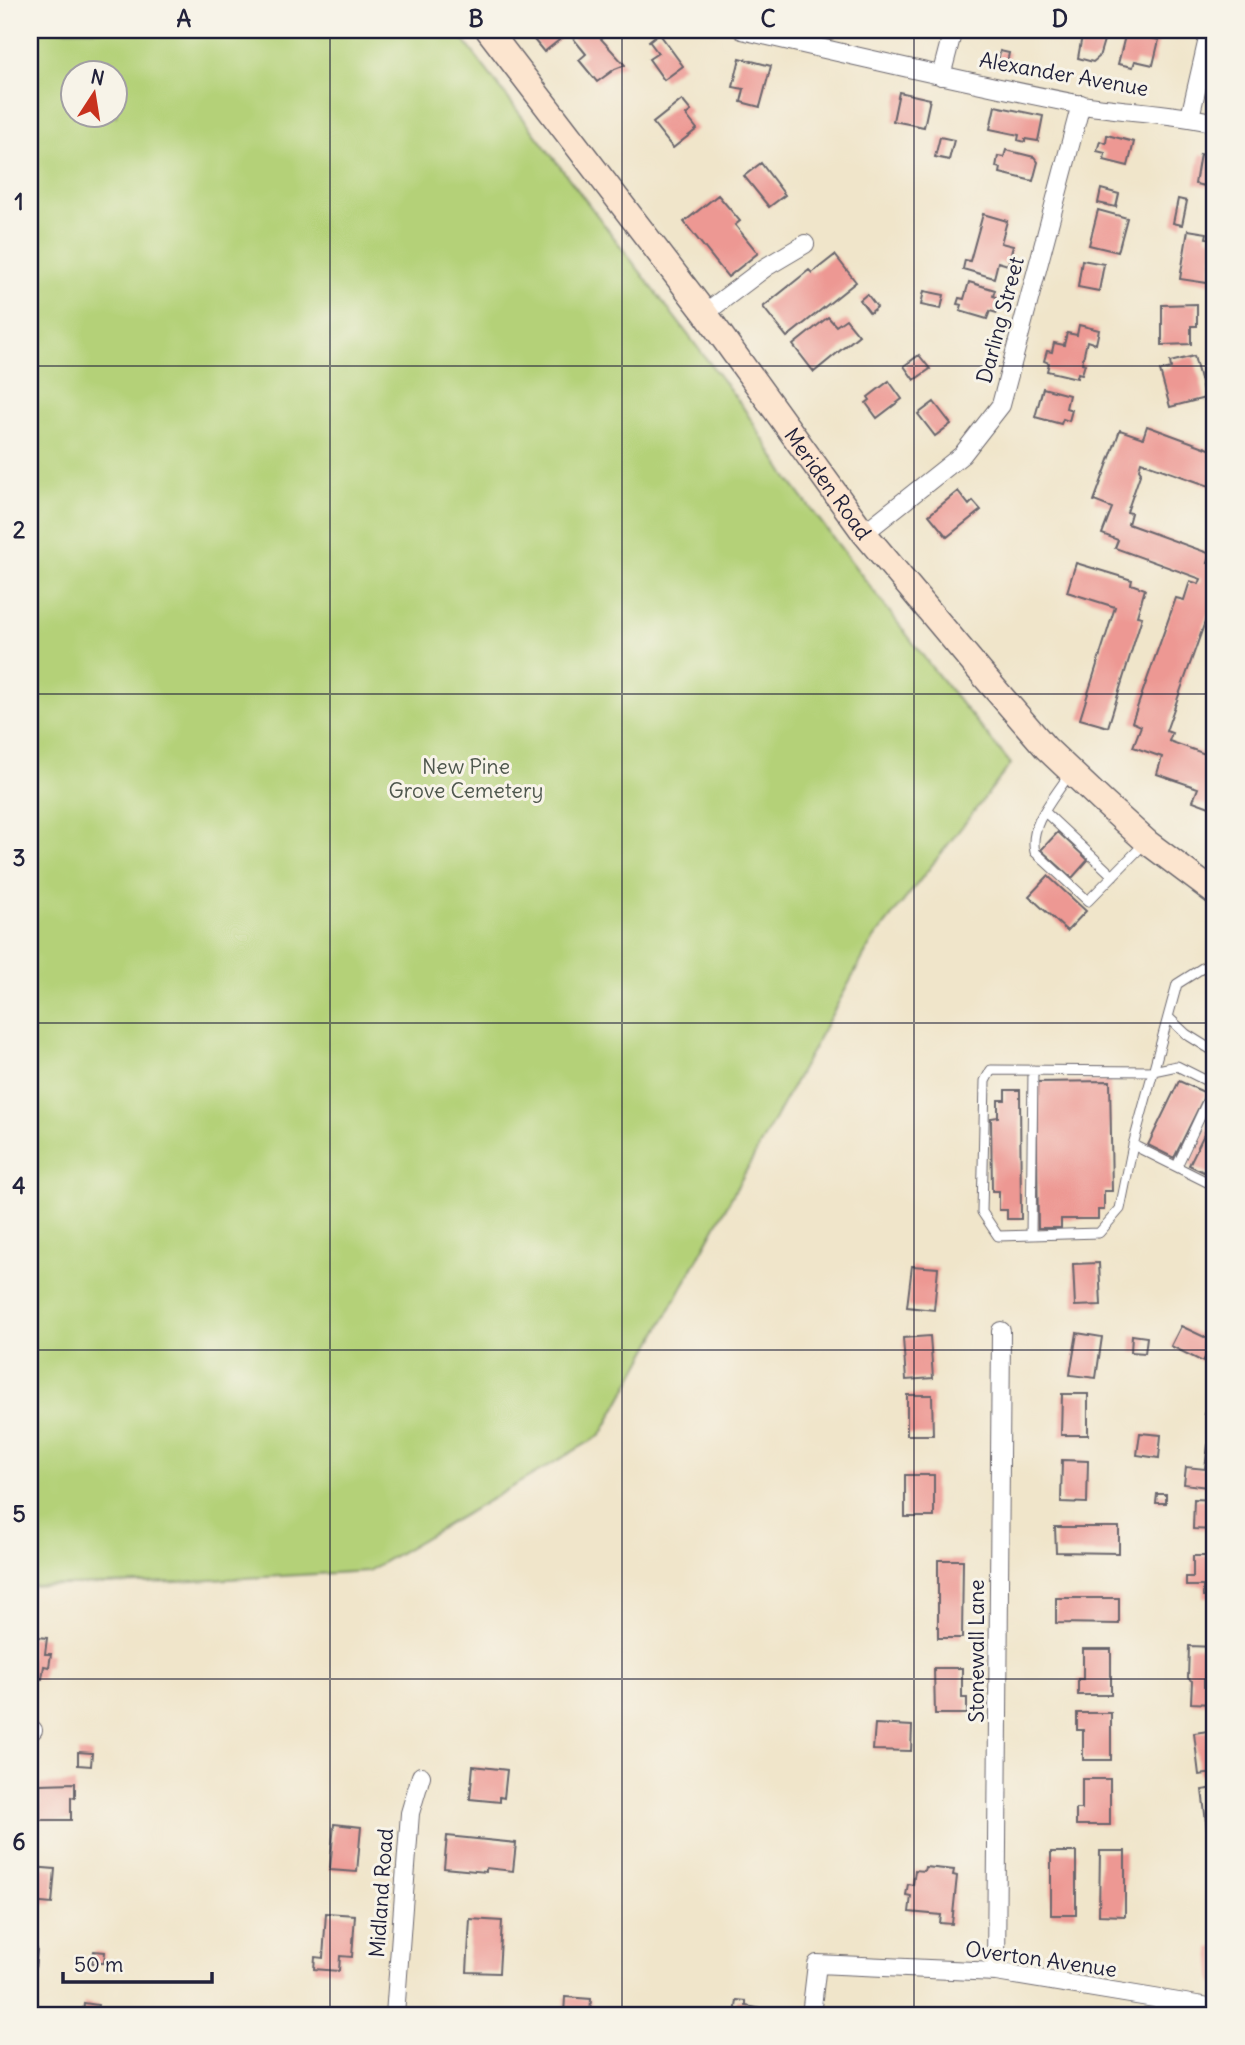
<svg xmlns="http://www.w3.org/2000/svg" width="1245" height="2045" viewBox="0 0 1245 2045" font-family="Delius,sans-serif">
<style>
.green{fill:#b4d178;stroke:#6b7a5a;stroke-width:2;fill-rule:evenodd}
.building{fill:#ed9893}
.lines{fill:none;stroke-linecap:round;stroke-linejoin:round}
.service-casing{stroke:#6a666d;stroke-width:11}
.minor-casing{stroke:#6a666d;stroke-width:20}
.secondary-casing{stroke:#6a666d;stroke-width:27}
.service{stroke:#fff;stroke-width:9}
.minor{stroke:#fff;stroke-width:18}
.secondary{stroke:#fce5cf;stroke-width:24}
.grid{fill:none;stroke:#22223b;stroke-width:2;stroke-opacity:0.55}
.labels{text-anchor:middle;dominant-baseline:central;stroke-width:6;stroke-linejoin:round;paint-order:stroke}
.street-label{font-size:21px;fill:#22223b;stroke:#f7f3e8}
.park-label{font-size:21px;fill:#4e574d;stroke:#f7f3e8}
.neatline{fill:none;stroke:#22223b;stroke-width:2.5}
.grid-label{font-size:23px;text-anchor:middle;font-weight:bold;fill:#22223b}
</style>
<rect width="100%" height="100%" fill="#f7f3e8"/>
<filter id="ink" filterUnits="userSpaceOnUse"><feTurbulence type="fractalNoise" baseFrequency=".0143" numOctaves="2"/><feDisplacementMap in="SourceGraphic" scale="14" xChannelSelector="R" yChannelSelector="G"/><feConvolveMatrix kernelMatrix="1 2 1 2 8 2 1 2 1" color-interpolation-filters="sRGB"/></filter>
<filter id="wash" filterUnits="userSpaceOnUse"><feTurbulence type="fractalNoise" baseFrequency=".00686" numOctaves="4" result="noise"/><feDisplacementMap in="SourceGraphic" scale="28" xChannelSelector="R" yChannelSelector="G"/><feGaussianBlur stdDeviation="1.57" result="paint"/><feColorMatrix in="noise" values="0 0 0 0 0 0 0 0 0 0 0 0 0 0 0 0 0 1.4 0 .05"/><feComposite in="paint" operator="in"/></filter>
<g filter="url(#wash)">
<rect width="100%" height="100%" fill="#f0e5ca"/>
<!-- green -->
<path class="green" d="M 30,30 L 456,30 L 743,407 L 786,476 L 933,669 L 1011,764 L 871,943 L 601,1435 L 368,1571 L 177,1582 L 30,1586 ZM 74,74 L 116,74 L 116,116 L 74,116 Z"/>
<g id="blocks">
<!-- building -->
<path class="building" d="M 526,30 L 572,30 L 544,52 Z
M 576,30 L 593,30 L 625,65 L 615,69 L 597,82 L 579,60 L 586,54 L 572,37 Z
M 1083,30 L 1107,30 L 1099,57 L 1093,62 L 1078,58 Z
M 1126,32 L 1159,40 L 1153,65 L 1135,61 L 1133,67 L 1118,64 Z
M 659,33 L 683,66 L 664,80 L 649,59 L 658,53 L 649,41 Z
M 1000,51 L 1009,53 L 1007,63 L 998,62 Z
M 740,58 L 771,66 L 760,107 L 741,102 L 744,89 L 733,87 Z
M 899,92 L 930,99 L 924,127 L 893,121 Z
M 682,100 L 691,111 L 686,115 L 697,129 L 673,148 L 653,123 Z
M 995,106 L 1043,116 L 1038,141 L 1025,139 L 1025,142 L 1018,140 L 1019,135 L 990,129 Z
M 1107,135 L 1134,142 L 1128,166 L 1104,160 L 1105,153 L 1097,151 L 1100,141 L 1106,143 Z
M 940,137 L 954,140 L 949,160 L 935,157 Z
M 1006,150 L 1034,157 L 1038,162 L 1033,181 L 1000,173 L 1001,168 L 996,167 L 998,156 L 1004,157 Z
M 1200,154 L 1215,157 L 1215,188 L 1195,184 Z
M 761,163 L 785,195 L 769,207 L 744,176 Z
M 1101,189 L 1119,194 L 1116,207 L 1098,203 Z
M 718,195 L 740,221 L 735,225 L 758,253 L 728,277 L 684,222 Z
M 1178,199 L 1187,201 L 1182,225 L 1173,223 Z
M 1098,210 L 1127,218 L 1118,252 L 1089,245 Z
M 983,214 L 1007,221 L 1001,243 L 1013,246 L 1008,265 L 998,262 L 994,278 L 963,269 L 965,260 L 970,261 Z
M 1188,230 L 1207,233 L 1206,238 L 1215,239 L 1210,274 L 1215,274 L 1214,284 L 1180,279 Z
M 835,255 L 856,282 L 787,337 L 763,307 L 809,270 L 812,273 Z
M 1082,260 L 1104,264 L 1099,291 L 1078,287 Z
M 969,282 L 995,290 L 993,296 L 1001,299 L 997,313 L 990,311 L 987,319 L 960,311 L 962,305 L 957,304 L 959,298 L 964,299 Z
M 924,291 L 944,295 L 941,309 L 921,305 Z
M 867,294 L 877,307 L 870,313 L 860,300 Z
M 1197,304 L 1197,326 L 1191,326 L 1191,344 L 1162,345 L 1162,305 Z
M 828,317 L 836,326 L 846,319 L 859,335 L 814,372 L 793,345 Z
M 1079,325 L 1099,330 L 1096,344 L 1087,341 L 1082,363 L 1085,364 L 1082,374 L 1078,373 L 1077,378 L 1047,371 L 1049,363 L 1044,361 L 1047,351 L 1052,352 L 1054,343 L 1064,345 L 1067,333 L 1077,335 Z
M 919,355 L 930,369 L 914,380 L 904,366 Z
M 1194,356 L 1205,398 L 1170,407 L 1160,371 L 1171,368 L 1170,362 Z
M 889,381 L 902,399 L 877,418 L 866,403 L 870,400 L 868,397 Z
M 1043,388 L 1069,395 L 1066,408 L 1072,410 L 1069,421 L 1063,419 L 1061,424 L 1035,417 Z
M 934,402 L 951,424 L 935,436 L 918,414 Z
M 1147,426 L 1215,451 L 1215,488 L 1141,462 L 1139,469 L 1141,472 L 1127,512 L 1131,513 L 1128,524 L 1211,554 L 1208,563 L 1215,565 L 1215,594 L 1166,731 L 1172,733 L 1169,741 L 1211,756 L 1206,769 L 1215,772 L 1215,809 L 1193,801 L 1198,788 L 1157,774 L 1162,757 L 1133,747 L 1141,726 L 1132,722 L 1176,598 L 1184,600 L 1190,581 L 1199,584 L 1201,579 L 1115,548 L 1118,540 L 1102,534 L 1112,508 L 1094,501 L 1120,430 L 1143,438 Z
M 958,491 L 969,505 L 973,501 L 981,510 L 947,537 L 929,515 Z
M 1076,563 L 1132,580 L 1131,584 L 1145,589 L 1137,616 L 1142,617 L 1108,727 L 1080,719 L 1115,607 L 1067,592 Z
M 1058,832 L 1088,860 L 1072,878 L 1041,850 Z
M 1048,876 L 1086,911 L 1067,931 L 1029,896 Z
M 1110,1081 L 1112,1191 L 1104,1191 L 1104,1210 L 1098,1210 L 1098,1219 L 1061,1219 L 1061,1228 L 1038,1228 L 1036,1082 Z
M 1179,1081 L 1206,1093 L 1174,1158 L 1148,1145 Z
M 1005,1090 L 1020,1090 L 1021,1219 L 1007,1219 L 1007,1210 L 999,1210 L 999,1191 L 992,1191 L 991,1118 L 998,1117 L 998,1100 L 1005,1100 Z
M 1215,1112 L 1215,1175 L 1214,1177 L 1189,1165 Z
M 1099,1263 L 1101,1305 L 1075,1306 L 1073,1264 Z
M 912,1266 L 938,1268 L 934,1310 L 907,1307 Z
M 1181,1326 L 1213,1341 L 1203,1362 L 1171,1346 Z
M 1077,1333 L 1102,1337 L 1096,1378 L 1070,1375 Z
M 1132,1335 L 1147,1337 L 1145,1353 L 1131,1352 Z
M 930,1336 L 933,1378 L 906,1380 L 903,1338 Z
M 1062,1394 L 1088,1394 L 1088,1435 L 1061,1435 Z
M 907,1395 L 932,1395 L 933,1435 L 907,1435 Z
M 1211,1401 L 1215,1403 L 1215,1418 L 1205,1414 Z
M 1140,1433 L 1161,1435 L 1159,1458 L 1137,1455 Z
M 1208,1445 L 1215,1446 L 1215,1488 L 1184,1484 L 1186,1467 L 1205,1469 Z
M 1062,1460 L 1088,1461 L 1087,1503 L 1061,1502 Z
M 905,1475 L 934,1475 L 934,1517 L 905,1517 Z
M 1157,1494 L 1166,1494 L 1166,1503 L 1156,1503 Z
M 1194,1499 L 1215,1500 L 1215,1530 L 1193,1529 Z
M 1055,1527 L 1119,1527 L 1119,1553 L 1056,1552 Z
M 1193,1556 L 1215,1556 L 1215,1597 L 1203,1597 L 1203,1586 L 1186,1586 L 1186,1577 L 1193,1577 Z
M 938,1560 L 963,1560 L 962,1638 L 938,1638 Z
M 1056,1598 L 1119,1598 L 1119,1624 L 1056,1623 Z
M 30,1636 L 47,1638 L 45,1654 L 51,1654 L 49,1667 L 44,1666 L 42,1679 L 30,1678 Z
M 1189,1646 L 1215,1647 L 1215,1680 L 1204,1680 L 1204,1687 L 1214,1687 L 1213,1704 L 1191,1703 L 1192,1681 L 1188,1678 Z
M 1083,1649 L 1111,1649 L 1111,1695 L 1078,1695 L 1078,1679 L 1083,1679 Z
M 934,1668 L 962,1668 L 962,1698 L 967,1698 L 967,1714 L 935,1714 Z
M 1077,1713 L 1111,1713 L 1111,1760 L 1083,1760 L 1083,1730 L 1077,1730 Z
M 875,1724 L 912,1726 L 911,1751 L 873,1750 Z
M 1215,1730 L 1215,1773 L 1199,1775 L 1194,1733 Z
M 78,1752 L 92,1753 L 91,1766 L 78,1765 Z
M 473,1766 L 507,1770 L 504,1798 L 500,1797 L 500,1802 L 470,1799 Z
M 1082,1779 L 1110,1779 L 1110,1825 L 1076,1825 L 1076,1809 L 1082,1809 Z
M 75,1783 L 75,1798 L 71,1797 L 71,1820 L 40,1820 L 40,1784 Z
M 1215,1788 L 1215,1829 L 1207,1830 L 1202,1790 Z
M 334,1824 L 361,1827 L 357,1872 L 330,1870 Z
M 447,1836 L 516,1843 L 513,1871 L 486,1868 L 486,1872 L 444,1868 Z
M 1100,1851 L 1125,1851 L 1125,1916 L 1099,1915 Z
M 1051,1852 L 1076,1852 L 1076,1915 L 1051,1915 Z
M 31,1867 L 55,1869 L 52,1904 L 30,1902 Z
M 925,1867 L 954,1870 L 953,1875 L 957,1876 L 952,1924 L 940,1923 L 941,1915 L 909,1912 L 911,1896 L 906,1895 L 908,1884 L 913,1885 L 915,1870 L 924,1871 Z
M 326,1913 L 355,1915 L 352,1957 L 340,1956 L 339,1971 L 314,1969 L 315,1957 L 323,1958 Z
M 470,1919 L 502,1921 L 499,1973 L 467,1972 Z
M 1215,1947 L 1215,1983 L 1213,1983 L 1210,1948 Z
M 30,1948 L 37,1949 L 34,1980 L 30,1980 Z
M 94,1951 L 105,1952 L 104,1963 L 92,1963 Z
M 565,1997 L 591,1999 L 590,2015 L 564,2015 Z
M 737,2000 L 746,2001 L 746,2006 L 763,2009 L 762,2015 L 735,2015 Z
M 84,2003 L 98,2005 L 96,2015 L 83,2015 Z"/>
</g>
</g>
<g filter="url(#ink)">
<use href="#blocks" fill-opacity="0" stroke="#6a666d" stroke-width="2"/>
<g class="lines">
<defs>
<path id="service" d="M 1070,773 C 1056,796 1028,824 1035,852 L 1088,901 L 1144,844
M 1045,812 L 1113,876
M 1215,960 L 1177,984 L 1133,1145 L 1120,1209 L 1099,1233 L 998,1236 L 982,1212 L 985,1081 L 991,1070 L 1153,1071 L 1177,1066 L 1215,1085
M 1168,1017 L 1186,1034 L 1215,1052
M 1133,1145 L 1215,1186
M 1177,1166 L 1215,1085
M 1031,1235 L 1033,1070"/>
<path id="minor" d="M 742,30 C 854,56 965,82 1077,104 C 1123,112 1170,112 1215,123
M 941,76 L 953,30
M 1190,117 L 1210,30
M 705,313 L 766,267 L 805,244
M 864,533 L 962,455 L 1001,405 L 1081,104
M 30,1730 L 33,1730
M 996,1972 L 1001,1331
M 395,2015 L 410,1813 L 421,1776
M 811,2015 L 817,1964 L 996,1972 L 1215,2008"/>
<g id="secondary">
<path id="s1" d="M 488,30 L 705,313 L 864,533 L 983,675 L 1046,748 L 1103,802 L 1147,842 L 1215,893"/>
</g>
</defs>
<!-- service casing -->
<use href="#service" class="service-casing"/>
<!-- minor casing -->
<use href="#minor" class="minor-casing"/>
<!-- secondary casing -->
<use href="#secondary" class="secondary-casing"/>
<!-- service -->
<use href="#service" class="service"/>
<!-- minor -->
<use href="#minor" class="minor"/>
<!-- secondary -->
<use href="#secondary" class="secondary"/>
</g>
</g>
<!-- grid -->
<path class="grid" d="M 330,30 L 330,2015M 622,30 L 622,2015M 914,30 L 914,2015M 30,366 L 1215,366M 30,694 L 1215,694M 30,1023 L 1215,1023M 30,1350 L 1215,1350M 30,1679 L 1215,1679"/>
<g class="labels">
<!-- street labels -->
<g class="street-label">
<text transform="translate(1064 74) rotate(10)">Alexander Avenue</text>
<text transform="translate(1000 320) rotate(-75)">Darling Street</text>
<text stroke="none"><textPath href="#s1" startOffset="567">Meriden Road</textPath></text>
<text transform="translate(976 1651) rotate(-90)">Stonewall Lane</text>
<text transform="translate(381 1893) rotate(-86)">Midland Road</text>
<text transform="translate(1041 1959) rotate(8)">Overton Avenue</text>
</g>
<!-- park labels -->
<g class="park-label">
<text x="466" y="766">New Pine<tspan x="466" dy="24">Grove Cemetery</tspan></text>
</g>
</g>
<!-- margin -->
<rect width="1245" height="2045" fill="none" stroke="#f7f3e8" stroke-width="77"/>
<!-- north arrow -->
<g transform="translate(94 94) rotate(12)"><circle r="33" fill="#f7f3e8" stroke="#a29fa3" stroke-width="2"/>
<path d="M0-5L12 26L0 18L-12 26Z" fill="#c8321e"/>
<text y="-10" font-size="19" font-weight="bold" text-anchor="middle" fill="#22223b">N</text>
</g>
<!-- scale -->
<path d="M63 1972v10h149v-10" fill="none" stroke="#22223b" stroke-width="3.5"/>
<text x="74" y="1972" font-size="21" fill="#22223b" stroke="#f7f3e8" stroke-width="5" paint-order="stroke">50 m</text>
<rect x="38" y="38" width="1168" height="1969" class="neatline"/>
<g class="grid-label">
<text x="184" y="27">A</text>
<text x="476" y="27">B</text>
<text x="768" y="27">C</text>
<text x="1060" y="27">D</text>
<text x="19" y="210">1</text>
<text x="19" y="538">2</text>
<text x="19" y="866">3</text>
<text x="19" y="1194">4</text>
<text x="19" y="1522">5</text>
<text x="19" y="1850">6</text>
</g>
</svg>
